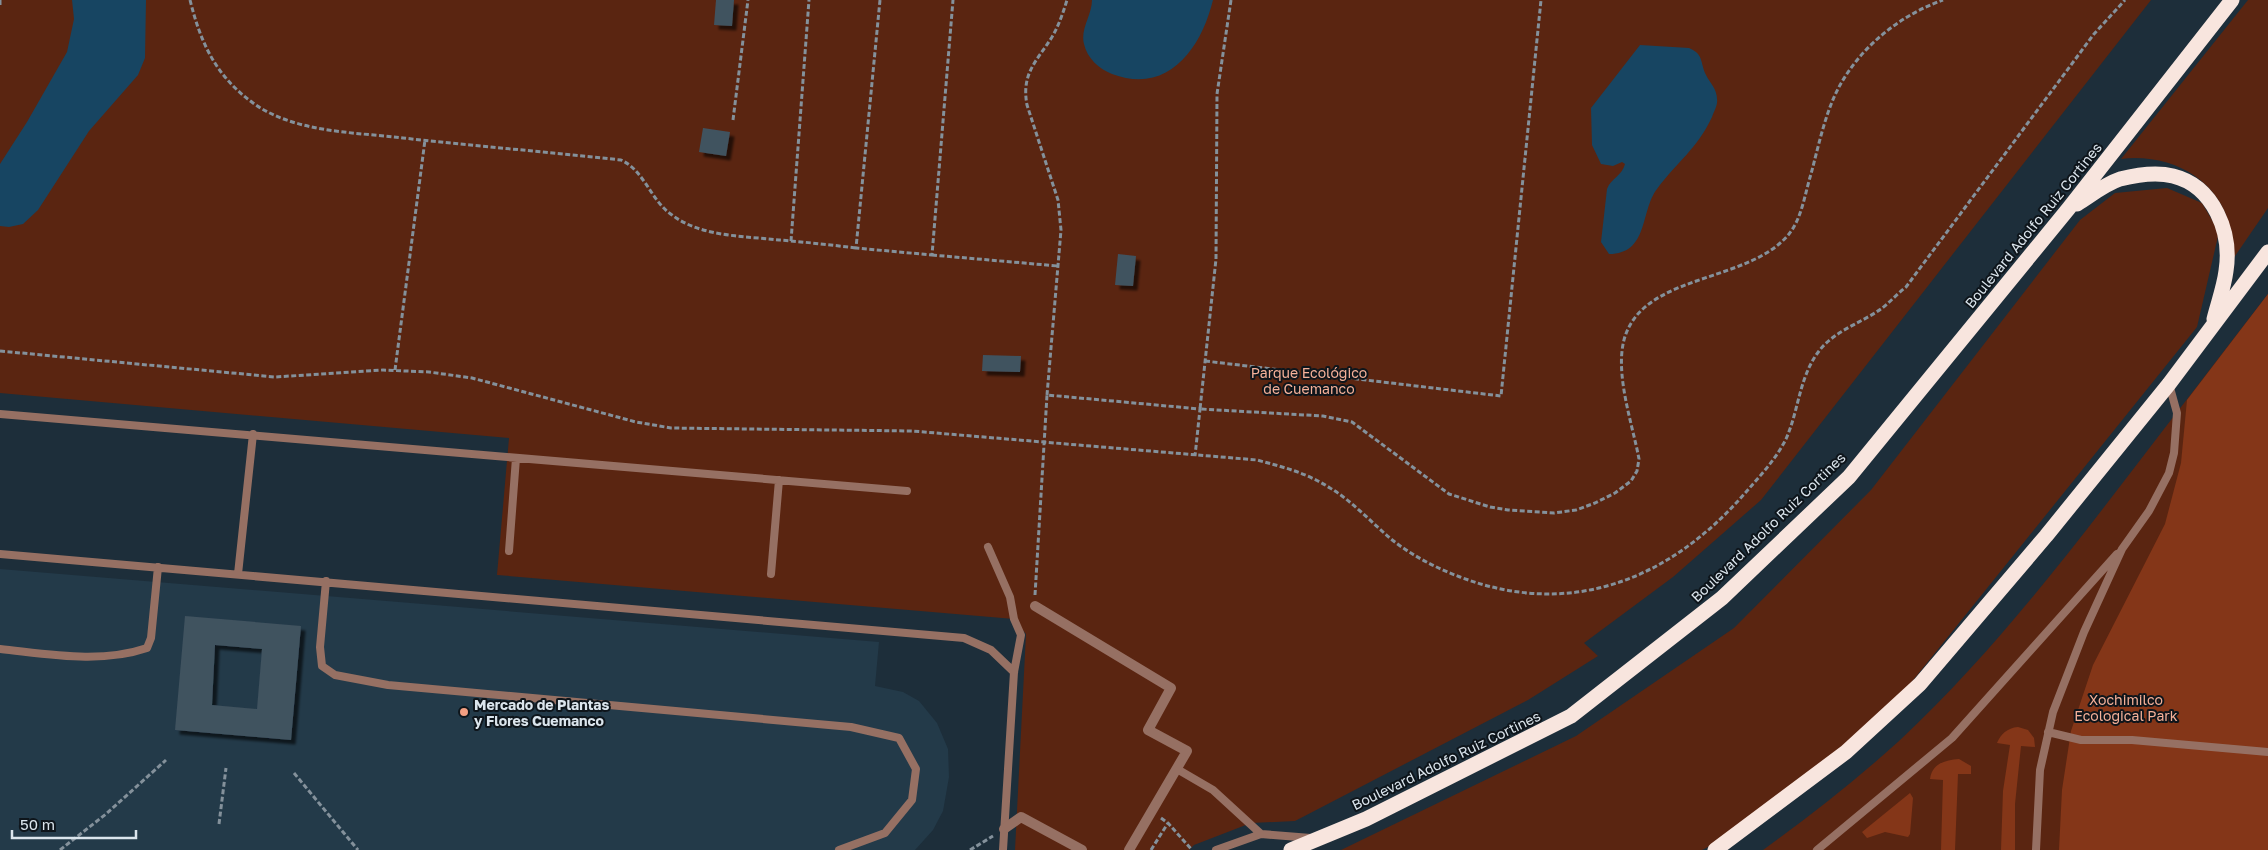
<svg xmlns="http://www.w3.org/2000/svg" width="2268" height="850" viewBox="0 0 2268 850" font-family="'Golos Text',sans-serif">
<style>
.built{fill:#233a49}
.green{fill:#5a2511}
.forest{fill:#843618}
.water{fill:#174562}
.building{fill:#40525f;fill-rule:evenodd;filter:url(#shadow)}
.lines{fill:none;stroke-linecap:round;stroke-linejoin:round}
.path{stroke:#84919b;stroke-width:3;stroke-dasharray:5 2.5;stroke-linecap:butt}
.lane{stroke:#967063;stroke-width:8}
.street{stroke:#967063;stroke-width:10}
.highway{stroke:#f8e5de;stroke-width:15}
.poi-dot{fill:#f39f82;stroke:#0e151b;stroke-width:2}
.labels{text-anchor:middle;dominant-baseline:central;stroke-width:4;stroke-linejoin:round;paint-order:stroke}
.street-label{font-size:14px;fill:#dbe5ed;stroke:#0e151b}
.park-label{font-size:14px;fill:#f6b199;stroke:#0e151b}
.poi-label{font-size:14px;font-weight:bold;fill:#dbe5ed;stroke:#0e151b;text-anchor:start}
</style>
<defs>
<filter id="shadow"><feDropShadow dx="4.5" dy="4.5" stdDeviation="1" flood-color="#0009"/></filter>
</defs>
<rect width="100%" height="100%" fill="#1d2e3a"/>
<!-- built -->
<path class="built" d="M 0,569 L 879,642 L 875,686 L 903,692 L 919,701 L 937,723 L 948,749 L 949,777 L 943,811 L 933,830 L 915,850 L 0,850 Z"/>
<!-- green -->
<path class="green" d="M 0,0 L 2151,0 L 1761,500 L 1673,577 L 1584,643 L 1598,656 L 1528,700 L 1295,821 L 1251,823 L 1194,845 L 1189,850 L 1015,850 L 1026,634 L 1014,619 L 497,575 L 509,438 L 0,393 Z
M 2248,0 L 2268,0 L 2268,208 L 2233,259 C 2232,249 2233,238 2230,228 C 2219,178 2169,153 2121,159 Z
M 2167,188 L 2202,203 L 2219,232 L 2197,327 L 1906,689 L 1835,754 L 1716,843 L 1702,850 L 1341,850 L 1576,736 L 1734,628 L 1871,490 L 2080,220 L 2115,193 Z
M 2268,294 L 2268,850 L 1763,850 C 1810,816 1856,780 1899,741 C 1999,648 2081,537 2164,429 C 2199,384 2233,339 2268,294 Z"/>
<!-- forest -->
<path class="forest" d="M 2268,294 L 2268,850 L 2059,850 L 2062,790 L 2071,731 L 2093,665 L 2165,524 L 2181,463 L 2187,400 Z
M 2018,727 L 2028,730 L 2034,738 L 2035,747 L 2021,746 L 2015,804 L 2015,850 L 2001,850 L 2003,791 L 2010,745 L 1997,743 C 2001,734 2007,728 2018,727 Z
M 1959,759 L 1971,766 L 1971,774 L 1958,774 L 1955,850 L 1941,850 L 1943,780 L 1930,779 C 1932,763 1946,760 1959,759 Z
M 1910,793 L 1913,798 L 1910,834 L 1908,837 L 1885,832 L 1867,838 L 1862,832 Z"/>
<!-- water -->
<path class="water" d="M 72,0 L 146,0 L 145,58 L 138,75 L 89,131 L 38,210 L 23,224 L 9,227 L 0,226 L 0,164 L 27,122 L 67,52 L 74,19 Z
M 1092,0 L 1213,0 C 1201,49 1168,95 1112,74 C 1099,69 1087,58 1084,44 C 1080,29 1092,15 1092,0 Z
M 1640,45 L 1689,48 C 1704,54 1700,63 1706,75 C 1710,83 1717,89 1717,99 C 1718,105 1714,111 1712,117 C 1697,149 1677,162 1657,189 C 1640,211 1649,254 1609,254 L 1601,242 L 1607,189 C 1611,178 1622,176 1625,164 L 1622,162 L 1613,166 L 1601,164 L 1592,145 L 1591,108 Z"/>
<!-- building -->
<path class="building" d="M 716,0 L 734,0 L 732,26 L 714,25 Z
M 703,128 L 730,132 L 726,156 L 699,152 Z
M 1118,254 L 1136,256 L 1133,286 L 1115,285 Z
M 983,355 L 1021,356 L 1020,372 L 982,371 Z
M 185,616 L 301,626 L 291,740 L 175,730 ZM 215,645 L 262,649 L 257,709 L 212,705 Z"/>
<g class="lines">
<!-- path -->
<path class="path" d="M 190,0 C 201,44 216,76 253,103 C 295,133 354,132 403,138 C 475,146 548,152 621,160 C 645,171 650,200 672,215 C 701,237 744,236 779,240 C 805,242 831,245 856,248
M 880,0 L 856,248 L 932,255 L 953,0
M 1231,0 L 1217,94 L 1216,259 L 1200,409 L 1323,416 L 1352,422 L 1449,494 L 1490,507 L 1508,510 L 1554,513 L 1576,510 L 1595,503 L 1615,493 L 1631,481 L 1637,471 L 1639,459 C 1632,421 1610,362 1629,327 C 1656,274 1752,280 1789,234 C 1802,218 1805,193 1811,174 C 1818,148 1824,119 1835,95 C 1856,50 1898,16 1943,0
M 0,5 L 0,0
M 733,120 L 748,0
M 791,241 L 809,0
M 932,255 L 1058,266
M 0,351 L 275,377 L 383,370 L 429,372 L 472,378 L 636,422 L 671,428 L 912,431 L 1257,460 C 1283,467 1307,473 1330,488 C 1352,501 1371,522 1391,539 C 1411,555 1436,568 1460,577 C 1571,619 1670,580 1746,492 C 1760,476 1776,459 1786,439 C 1799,410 1799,377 1819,351 C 1834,331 1861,323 1881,309 C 1889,303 1897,294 1906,287 L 2094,34 L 2125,0
M 1205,361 L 1501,396 L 1541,0
M 395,370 L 425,140
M 1047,395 L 1061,230 L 1058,200 L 1027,105 C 1021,73 1037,61 1052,37 C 1059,25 1063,13 1067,0
M 1035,595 L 1047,395 L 1200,409 L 1195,456
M 294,773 L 358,850
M 1161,818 L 1168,823 L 1192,850
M 219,824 L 226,768
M 60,850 L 106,814 L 166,760
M 970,850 L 993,836
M 1151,850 L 1168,823"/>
<!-- lane -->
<path class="lane" d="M 0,414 L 907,491
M 988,547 L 1010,597 L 1014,619 L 1021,635 L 1014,672 L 1003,850
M 509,551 L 516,458
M 0,554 L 964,638 L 991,650 L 1014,672
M 238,574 L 253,434
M 771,574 L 779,480
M 326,581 L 320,647 L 322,666 L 335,675 L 388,685 L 851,727 L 899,738 L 916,769 L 912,800 L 885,833 L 839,850
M 0,649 C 48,654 100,664 147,648 L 151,638 L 158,567
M 2048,732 L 2081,740 L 2132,740 L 2268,752
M 1177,769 L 1213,790 L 1261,834
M 1216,850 L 1261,834 L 1311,838
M 1817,850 L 1952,738 L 2117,554
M 2036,850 L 2040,770 L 2053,712 L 2084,632 L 2122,549 L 2149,511 L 2169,473 L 2174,453 L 2177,413 L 2169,384"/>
<!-- street -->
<path class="street" d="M 1035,606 L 1171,688 L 1148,730 L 1187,751 L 1129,850
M 1004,829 L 1021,817 L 1082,850"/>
<!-- highway -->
<path class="highway" d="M 2077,204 C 2090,196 2105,184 2120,179 C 2136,175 2157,172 2173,176 C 2214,186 2232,233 2226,271 C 2224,287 2218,303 2214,319
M 1291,850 L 1366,819 L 1571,716 L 1722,598 L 1849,477 L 2069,208 L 2232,0
M 1715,850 L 1846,752 L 1920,684 L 2046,536 L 2169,384 L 2268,252"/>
</g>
<!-- markers -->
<circle class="poi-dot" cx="464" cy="712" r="5"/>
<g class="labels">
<!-- street labels -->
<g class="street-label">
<text transform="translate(2033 225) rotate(-51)">Boulevard Adolfo Ruiz Cortines</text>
<text transform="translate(1768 527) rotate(-44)">Boulevard Adolfo Ruiz Cortines</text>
<text transform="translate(1446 760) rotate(-26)">Boulevard Adolfo Ruiz Cortines</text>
</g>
<!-- park labels -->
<g class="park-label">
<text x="1309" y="372">Parque Ecológico<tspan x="1309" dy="16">de Cuemanco</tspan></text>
<text x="2126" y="699">Xochimilco<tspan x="2126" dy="16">Ecological Park</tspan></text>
</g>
<!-- poi labels -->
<g class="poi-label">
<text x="474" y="704">Mercado de Plantas<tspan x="474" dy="16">y Flores Cuemanco</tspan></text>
</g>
</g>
<!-- scale -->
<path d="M12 830v8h124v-8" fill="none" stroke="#dbe5ed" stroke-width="2.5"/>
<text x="20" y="830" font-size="15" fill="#dbe5ed" stroke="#0e151b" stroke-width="4" paint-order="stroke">50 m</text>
</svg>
